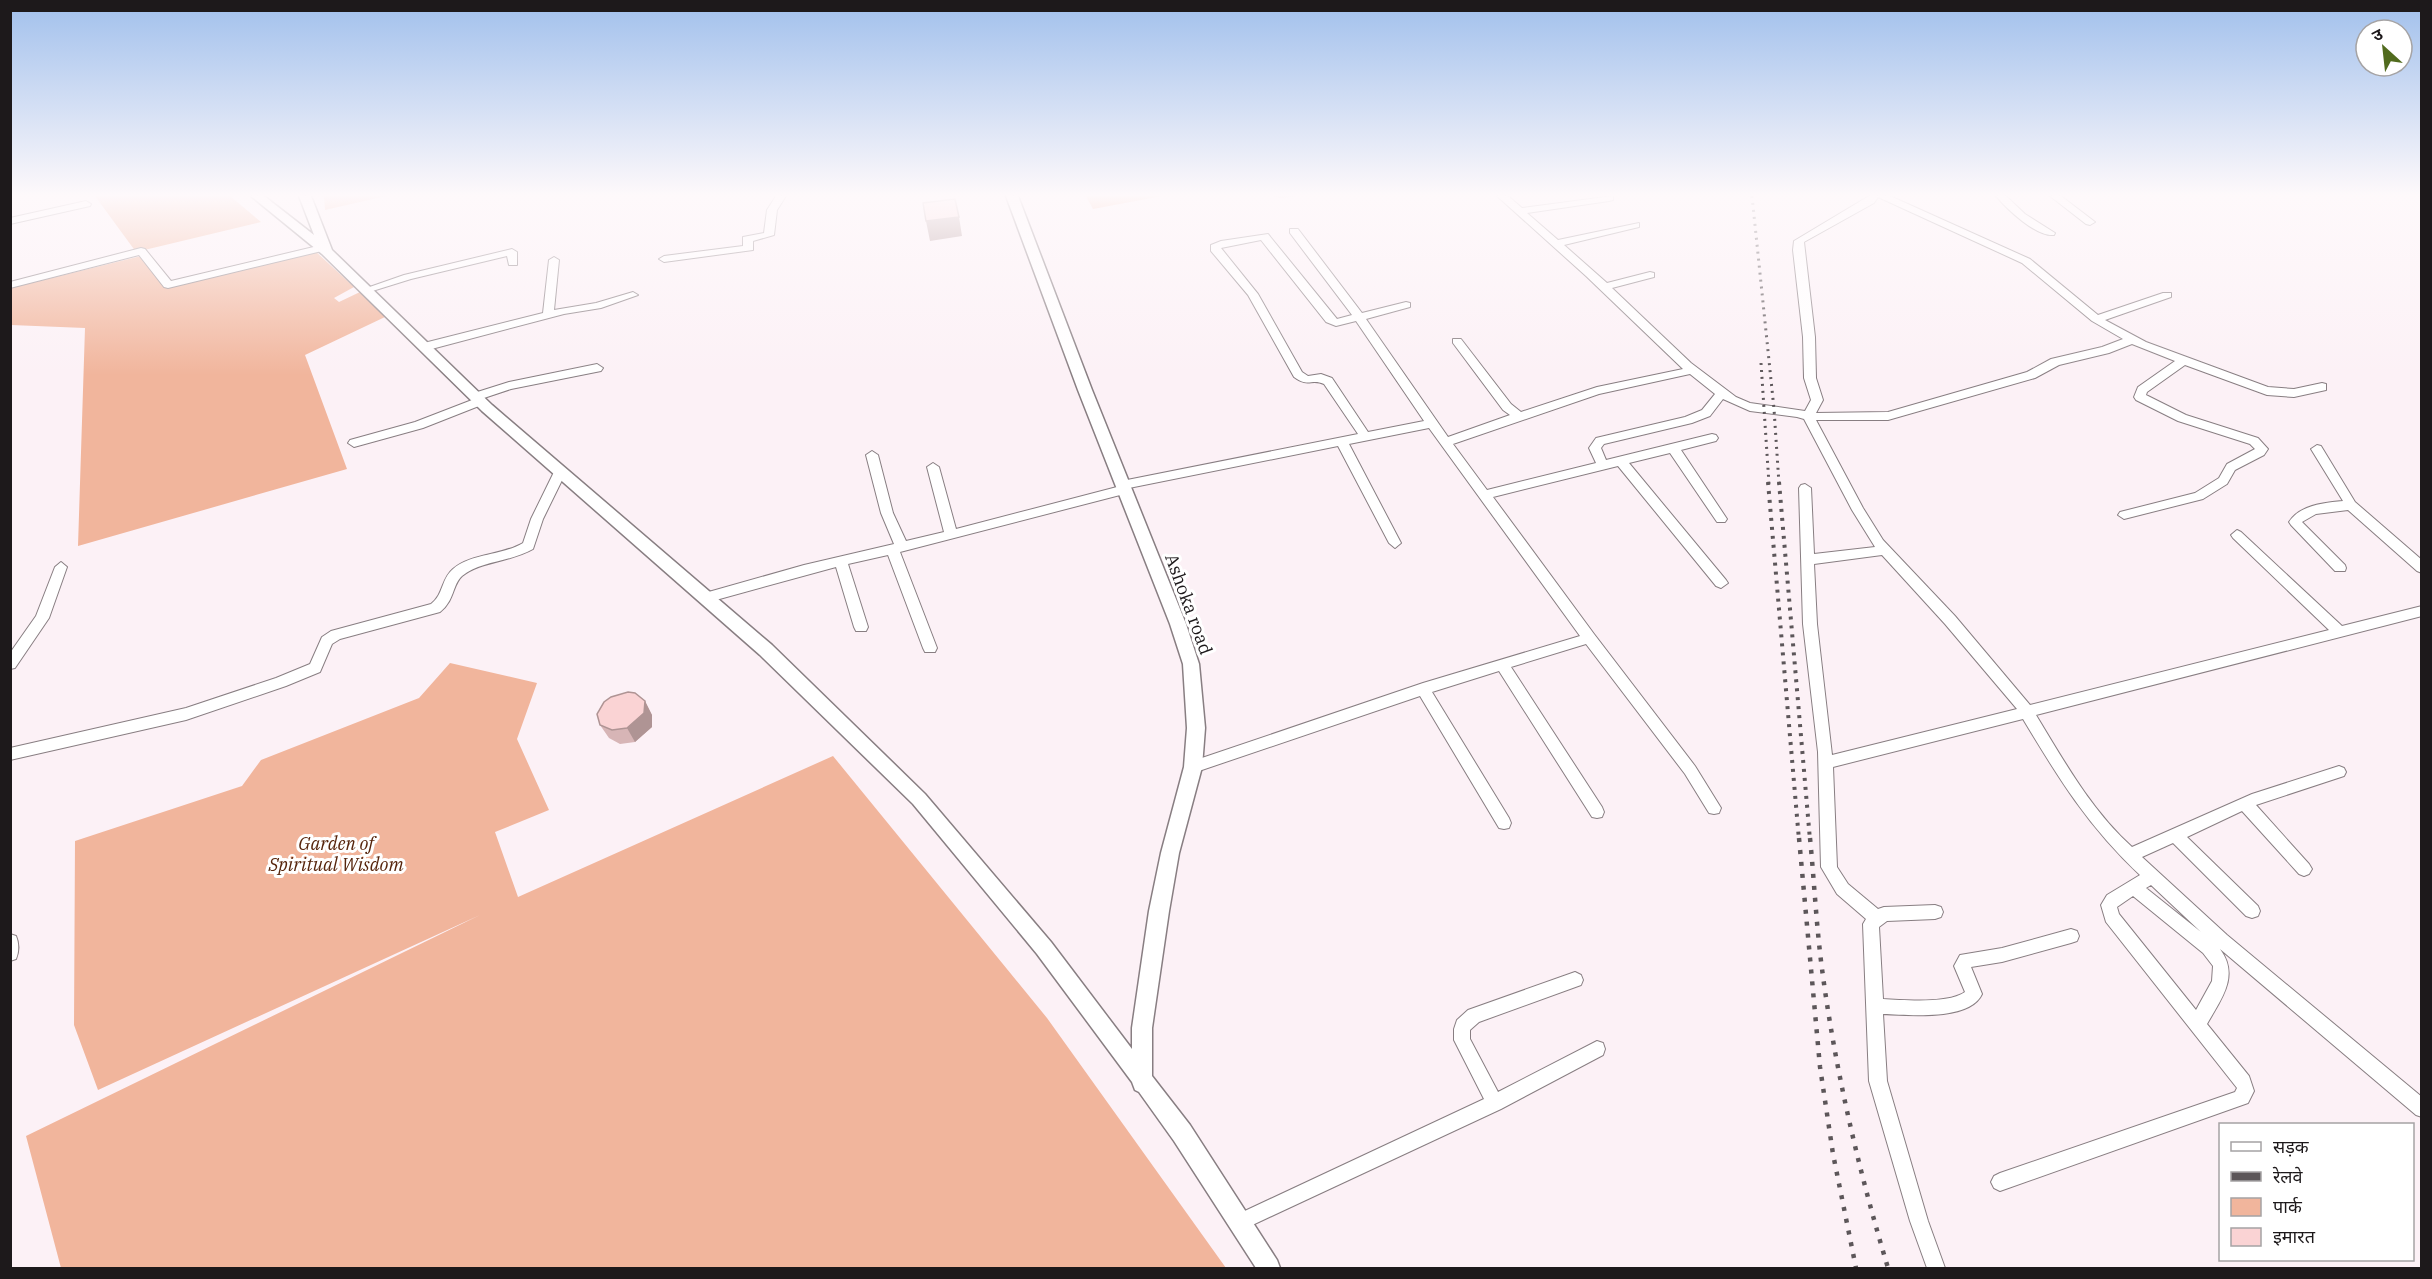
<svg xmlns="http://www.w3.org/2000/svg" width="2432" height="1279" viewBox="0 0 2432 1279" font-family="'IBM Plex Serif','Noto Sans Devanagari',serif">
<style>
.green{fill:#f1b59c}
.forest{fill:#f5a381}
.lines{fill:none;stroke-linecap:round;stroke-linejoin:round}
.minor-casing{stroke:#887e82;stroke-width:2}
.tertiary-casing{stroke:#887e82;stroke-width:3}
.minor{fill:#fff;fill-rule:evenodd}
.tertiary{fill:#fff;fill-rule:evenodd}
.rail-far2{stroke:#5c5659;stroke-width:3;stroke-dasharray:2 5;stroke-linecap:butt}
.rail-far1{stroke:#5c5659;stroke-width:4;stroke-dasharray:3 6;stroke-linecap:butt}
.rail{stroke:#5c5659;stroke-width:4.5;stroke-dasharray:4 8;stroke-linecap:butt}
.wall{fill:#d7b5b6}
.shaded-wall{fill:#af9494}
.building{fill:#fad3d4;stroke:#af9494;stroke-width:1.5}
.labels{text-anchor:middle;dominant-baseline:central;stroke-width:6;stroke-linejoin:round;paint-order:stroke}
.street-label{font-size:18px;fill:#1d191b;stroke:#fff}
.park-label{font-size:18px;font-style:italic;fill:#56240b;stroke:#fff}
</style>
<rect width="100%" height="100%" fill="#fcf1f6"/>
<!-- green -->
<path class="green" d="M 95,196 L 230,196 L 261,222 L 136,252 Z
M 324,196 L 386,196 L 325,210 Z
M 314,250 L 354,287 L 334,298 L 339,302 L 360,292 L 385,317 L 305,355 L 347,469 L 78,546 L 85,328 L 11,325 L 11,288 L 141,256 L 168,286 Z
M 450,663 L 537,683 L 517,739 L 549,810 L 495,832 L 518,897 L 833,756 L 1047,1018 L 1226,1268 L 61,1268 L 26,1136 L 480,915 L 98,1090 L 74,1025 L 75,841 L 242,786 L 261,760 L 419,698 Z"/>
<!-- forest -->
<path class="forest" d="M 1086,196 L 1162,196 L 1093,209 Z"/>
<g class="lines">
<defs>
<path id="minor" d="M 776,196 L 786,196 L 777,210 L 774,235 L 753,241 L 753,250 L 664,262 L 659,259 L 664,256 L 743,246 L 743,237 L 764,233 L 767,210 Z
M 1497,196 L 1508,196 L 1522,208 L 1613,196 L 1613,200 L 1609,201 L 1527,213 L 1558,240 L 1639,223 L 1639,227 L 1564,245 L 1607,283 L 1650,272 L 1654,273 L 1654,277 L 1612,288 L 1691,363 L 1736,397 L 1750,403 L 1805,411 L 1811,400 L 1804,378 L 1803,337 L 1793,250 L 1794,241 L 1869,196 L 1890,196 L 2030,259 L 2098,315 L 2163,293 L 2171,293 L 2171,297 L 2105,320 L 2146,342 L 2268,387 L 2294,389 L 2322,383 L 2326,384 L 2326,390 L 2294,397 L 2267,395 L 2185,365 L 2147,392 L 2146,395 L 2186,415 L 2258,438 L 2268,449 L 2264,455 L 2235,470 L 2227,484 L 2203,499 L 2124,519 L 2118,515 L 2120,512 L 2195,493 L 2219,478 L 2227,464 L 2255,449 L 2250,444 L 2178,421 L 2136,400 L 2134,397 L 2138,387 L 2175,361 L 2132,344 L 2109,353 L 2059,365 L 2035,378 L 1888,420 L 1816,420 L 1863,508 L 1883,540 L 1955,616 L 2030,705 L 2329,630 L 2233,538 L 2231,535 L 2237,530 L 2241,532 L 2342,626 L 2422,606 L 2422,616 L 2036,715 C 2064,761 2091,810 2132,847 L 2252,794 L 2339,766 L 2344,768 L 2346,772 L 2344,776 L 2256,805 L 2309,864 L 2312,869 L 2309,874 L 2304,876 L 2299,874 L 2242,811 L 2187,837 L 2258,906 L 2260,911 L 2258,916 L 2252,918 L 2246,916 L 2173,843 L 2142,857 L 2227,935 L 2422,1097 L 2422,1117 L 2416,1115 L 2220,949 C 2240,976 2221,999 2207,1024 L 2249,1076 L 2254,1091 L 2248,1103 L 2000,1191 L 1994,1188 L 1991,1182 L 1994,1176 L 2000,1173 L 2235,1092 L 2237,1088 L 2106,922 L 2101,905 L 2107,895 L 2140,875 C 2088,826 2059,779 2023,719 L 1833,767 L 1837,867 L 1848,884 L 1878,909 L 1884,907 L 1935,905 L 1941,907 L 1943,912 L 1941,917 L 1935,919 L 1887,921 L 1879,927 L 1883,999 C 1904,1000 1948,1004 1965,992 L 1954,966 L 1960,955 L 2002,948 L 2071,929 L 2077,931 L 2079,936 L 2077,941 L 2071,943 L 2002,962 L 1971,967 L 1982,994 C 1970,1021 1909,1015 1883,1014 L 1887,1081 L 1928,1221 L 1945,1268 L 1927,1268 L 1910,1221 L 1869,1081 L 1863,924 L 1866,919 L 1837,894 L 1821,867 L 1818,752 L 1803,624 L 1799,488 L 1801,485 L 1805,484 L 1811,488 L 1814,554 L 1875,547 L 1852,510 L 1804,419 L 1797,417 L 1750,411 L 1723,399 L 1710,416 L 1692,423 L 1604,444 L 1601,448 L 1606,460 L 1712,434 L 1716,435 L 1718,438 L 1716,441 L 1681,450 L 1727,519 L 1725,522 L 1717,522 L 1670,453 L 1629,463 L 1726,580 L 1728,583 L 1721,588 L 1716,586 L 1618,466 L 1493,497 L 1594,634 L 1695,766 L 1721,808 L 1719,813 L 1714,814 L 1709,813 L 1685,774 L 1586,644 L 1511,667 L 1602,807 L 1604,812 L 1602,817 L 1597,818 L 1592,817 L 1499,671 L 1432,692 L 1509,818 L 1511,823 L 1509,828 L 1504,829 L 1499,828 L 1420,696 L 1193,773 L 1188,771 L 1186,767 L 1188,763 L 1193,761 L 1423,683 L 1580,636 L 1429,428 L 1349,444 L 1401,543 L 1395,548 L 1389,543 L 1338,446 L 1129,488 L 1128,493 L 1124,494 L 900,552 L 937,648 L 935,652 L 925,652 L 923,648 L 888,555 L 848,564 L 868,627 L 866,631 L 856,631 L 854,627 L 836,567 L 705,603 L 698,598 L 705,593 L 804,565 L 894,544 L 881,513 L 866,455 L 872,451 L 878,455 L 893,513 L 906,541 L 944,532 L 927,467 L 933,463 L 939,467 L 956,529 L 1117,487 L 1118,482 L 1122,481 L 1358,434 L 1324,384 C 1311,378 1309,388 1294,377 L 1248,295 L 1211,251 L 1211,245 L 1221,241 L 1268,234 L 1337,319 L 1352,315 L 1290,233 L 1290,229 L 1298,229 L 1362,313 L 1406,302 L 1410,303 L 1410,307 L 1366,319 L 1448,437 L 1510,415 L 1503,410 L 1453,343 L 1453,339 L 1461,339 L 1511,404 L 1521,412 L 1597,387 L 1683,369 L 1586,276 ZM 1878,197 L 2022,263 L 2092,321 L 2123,339 L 2102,347 L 2051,359 L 2027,372 L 1888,412 L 1816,413 L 1823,400 L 1816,378 L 1815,337 L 1804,242 L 1874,203 ZM 1261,240 L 1326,322 L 1336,326 L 1356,321 L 1424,421 L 1368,432 L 1332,378 L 1321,374 L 1308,376 L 1302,372 L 1258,294 L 1221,248 ZM 1690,374 L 1715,394 L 1702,410 L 1685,417 L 1596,438 L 1589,448 L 1596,463 L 1487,490 L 1453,444 L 1599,394 ZM 1882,555 L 1945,624 L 2017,709 L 1832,755 L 1817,624 L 1814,564 ZM 2151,885 L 2201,932 L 2146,888 ZM 2133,896 L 2203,953 L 2213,966 L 2212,981 L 2196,1010 L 2119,914 L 2117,907 Z
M 1996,196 L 2006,196 L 2025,214 L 2055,233 L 2054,235 C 2036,237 2007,209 1996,196 Z
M 2050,196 L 2061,196 L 2095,222 L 2090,225 L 2086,224 Z
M 86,201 L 91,204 L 90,206 L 10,224 L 10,218 Z
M 322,245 L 326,246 L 326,250 L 168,288 L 164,287 L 139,255 L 10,288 L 10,282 L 141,248 L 145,249 L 171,281 Z
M 512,249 L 517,252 L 517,265 L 509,265 L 507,256 L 411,279 L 366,293 L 361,290 L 404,275 Z
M 554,257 L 559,260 L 554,310 L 596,303 L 633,292 L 638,295 L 601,308 L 564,314 L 424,351 L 420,350 L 420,344 L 543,313 L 549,260 Z
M 597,364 L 603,368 L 601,371 L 511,389 L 484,398 L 486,401 L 484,404 L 423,428 L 354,447 L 348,443 L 350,440 L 415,422 L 472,400 L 469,397 L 471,394 L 509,382 Z
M 2317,445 L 2321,446 L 2355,502 L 2422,560 L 2422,573 L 2417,571 L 2348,510 L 2316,514 L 2302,522 L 2345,565 L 2346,568 L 2345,571 L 2335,571 L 2291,525 L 2289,522 C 2300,505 2323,503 2343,501 L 2311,449 Z
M 560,468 L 566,472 L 543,519 L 533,549 C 511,562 480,561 462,576 C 452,585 455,600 440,612 L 340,639 L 332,644 L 320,672 L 286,686 L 186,720 L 10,760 L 10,748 L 186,708 L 276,678 L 310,664 L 322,637 L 331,631 L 431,604 C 444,594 441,579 453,569 C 472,553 501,556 523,543 L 531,519 L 554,472 Z
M 61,562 L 67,567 L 49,618 L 15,668 L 10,669 L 10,653 L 36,616 L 55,567 Z
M 10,934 L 16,936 C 19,943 19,952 16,959 L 10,961 Z
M 1575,972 L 1581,975 L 1583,980 L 1581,985 L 1479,1022 L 1470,1030 L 1470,1039 L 1498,1092 L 1597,1041 L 1603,1043 L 1605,1049 L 1603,1055 L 1501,1109 L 1246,1228 L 1240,1231 L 1234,1228 L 1231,1222 L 1234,1216 L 1484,1099 L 1454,1040 L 1454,1029 L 1457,1020 L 1468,1010 Z"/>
<path id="tertiary" d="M 251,196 L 264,196 L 314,235 L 299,196 L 311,196 L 332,250 L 492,405 L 772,645 L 925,794 L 1051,942 L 1132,1049 L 1132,1028 L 1149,911 L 1161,853 L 1184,767 L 1187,728 L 1183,664 L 1170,624 L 1078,390 L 1006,196 L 1018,196 L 1092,390 L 1186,624 L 1199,664 L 1205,728 L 1202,767 L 1179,853 L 1169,911 L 1152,1028 L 1152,1076 L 1190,1125 L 1277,1260 L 1280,1268 L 1256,1268 L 1174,1141 L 1139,1092 L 1135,1090 L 1132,1082 L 1037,954 L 913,804 L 760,655 L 482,411 L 322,254 Z"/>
</defs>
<!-- minor casing -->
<use href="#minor" class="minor-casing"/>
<!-- tertiary casing -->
<use href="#tertiary" class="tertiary-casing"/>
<!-- minor -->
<use href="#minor" class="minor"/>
<!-- tertiary -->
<use href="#tertiary" class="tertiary"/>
<!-- rail-far2 -->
<path class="rail-far2" d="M 1752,196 L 1774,409 L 1779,484
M 1761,363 L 1769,484"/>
<!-- rail-far1 -->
<path class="rail-far1" d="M 1768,482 L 1799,840
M 1779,482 L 1810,840"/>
<!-- rail -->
<path class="rail" d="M 1799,838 L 1820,1067 L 1833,1154 L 1856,1268
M 1810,838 C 1814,879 1816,920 1821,961 C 1834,1065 1858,1168 1888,1268"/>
</g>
<!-- wall -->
<path class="wall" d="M 1274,196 L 1294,196 L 1292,197 L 1279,198 Z
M 645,701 L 652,715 L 652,727 L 635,742 L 620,744 L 609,738 L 600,725 Z"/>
<!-- shaded-wall -->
<path class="shaded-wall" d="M 959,217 L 962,236 L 930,241 L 926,221 Z
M 645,701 L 652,715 L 652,727 L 635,742 L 627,728 Z"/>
<!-- building -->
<path class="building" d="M 955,199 L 959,217 L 926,221 L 923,203 Z
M 628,692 L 635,693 L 645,701 L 644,713 L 627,728 L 612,730 L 600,725 L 597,714 L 604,702 L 611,697 Z"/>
<!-- sky -->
<linearGradient id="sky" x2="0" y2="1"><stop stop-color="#a1c0ec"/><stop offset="0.52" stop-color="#fef9fb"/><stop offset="1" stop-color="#fef9fb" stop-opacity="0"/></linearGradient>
<rect width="2432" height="375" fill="url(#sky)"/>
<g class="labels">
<!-- street labels -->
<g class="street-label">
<text transform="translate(1189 604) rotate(70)">Ashoka road</text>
</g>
<!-- park labels -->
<g class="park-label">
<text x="336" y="843">Garden of<tspan x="336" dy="21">Spiritual Wisdom</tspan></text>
</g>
</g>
<!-- border -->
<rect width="2432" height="1279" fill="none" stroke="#1d191b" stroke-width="24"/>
<!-- legend -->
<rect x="2219" y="1123" width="195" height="138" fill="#ffffff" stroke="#a5a3a4" stroke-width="1.5"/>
<rect x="2231" y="1142" width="30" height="9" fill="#ffffff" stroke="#a5a3a4" stroke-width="1.5"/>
<text x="2273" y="1153" font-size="18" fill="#1d191b">सड़क</text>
<rect x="2231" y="1172" width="30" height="9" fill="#5c5659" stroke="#a5a3a4" stroke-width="1.5"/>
<text x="2273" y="1183" font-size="18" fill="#1d191b">रेलवे</text>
<rect x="2231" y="1198" width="30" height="18" fill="#f1b59c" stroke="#a5a3a4" stroke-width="1.5"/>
<text x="2273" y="1213" font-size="18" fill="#1d191b">पार्क</text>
<rect x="2231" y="1228" width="30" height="18" fill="#fad3d4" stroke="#a5a3a4" stroke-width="1.5"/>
<text x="2273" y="1243" font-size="18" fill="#1d191b">इमारत</text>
<!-- north arrow -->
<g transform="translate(2384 48) rotate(333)"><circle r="28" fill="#ffffff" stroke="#a5a3a4" stroke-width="1.5"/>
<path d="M0-4.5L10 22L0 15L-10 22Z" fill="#516b1e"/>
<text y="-9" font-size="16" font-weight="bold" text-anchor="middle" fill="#1d191b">उ</text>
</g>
</svg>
